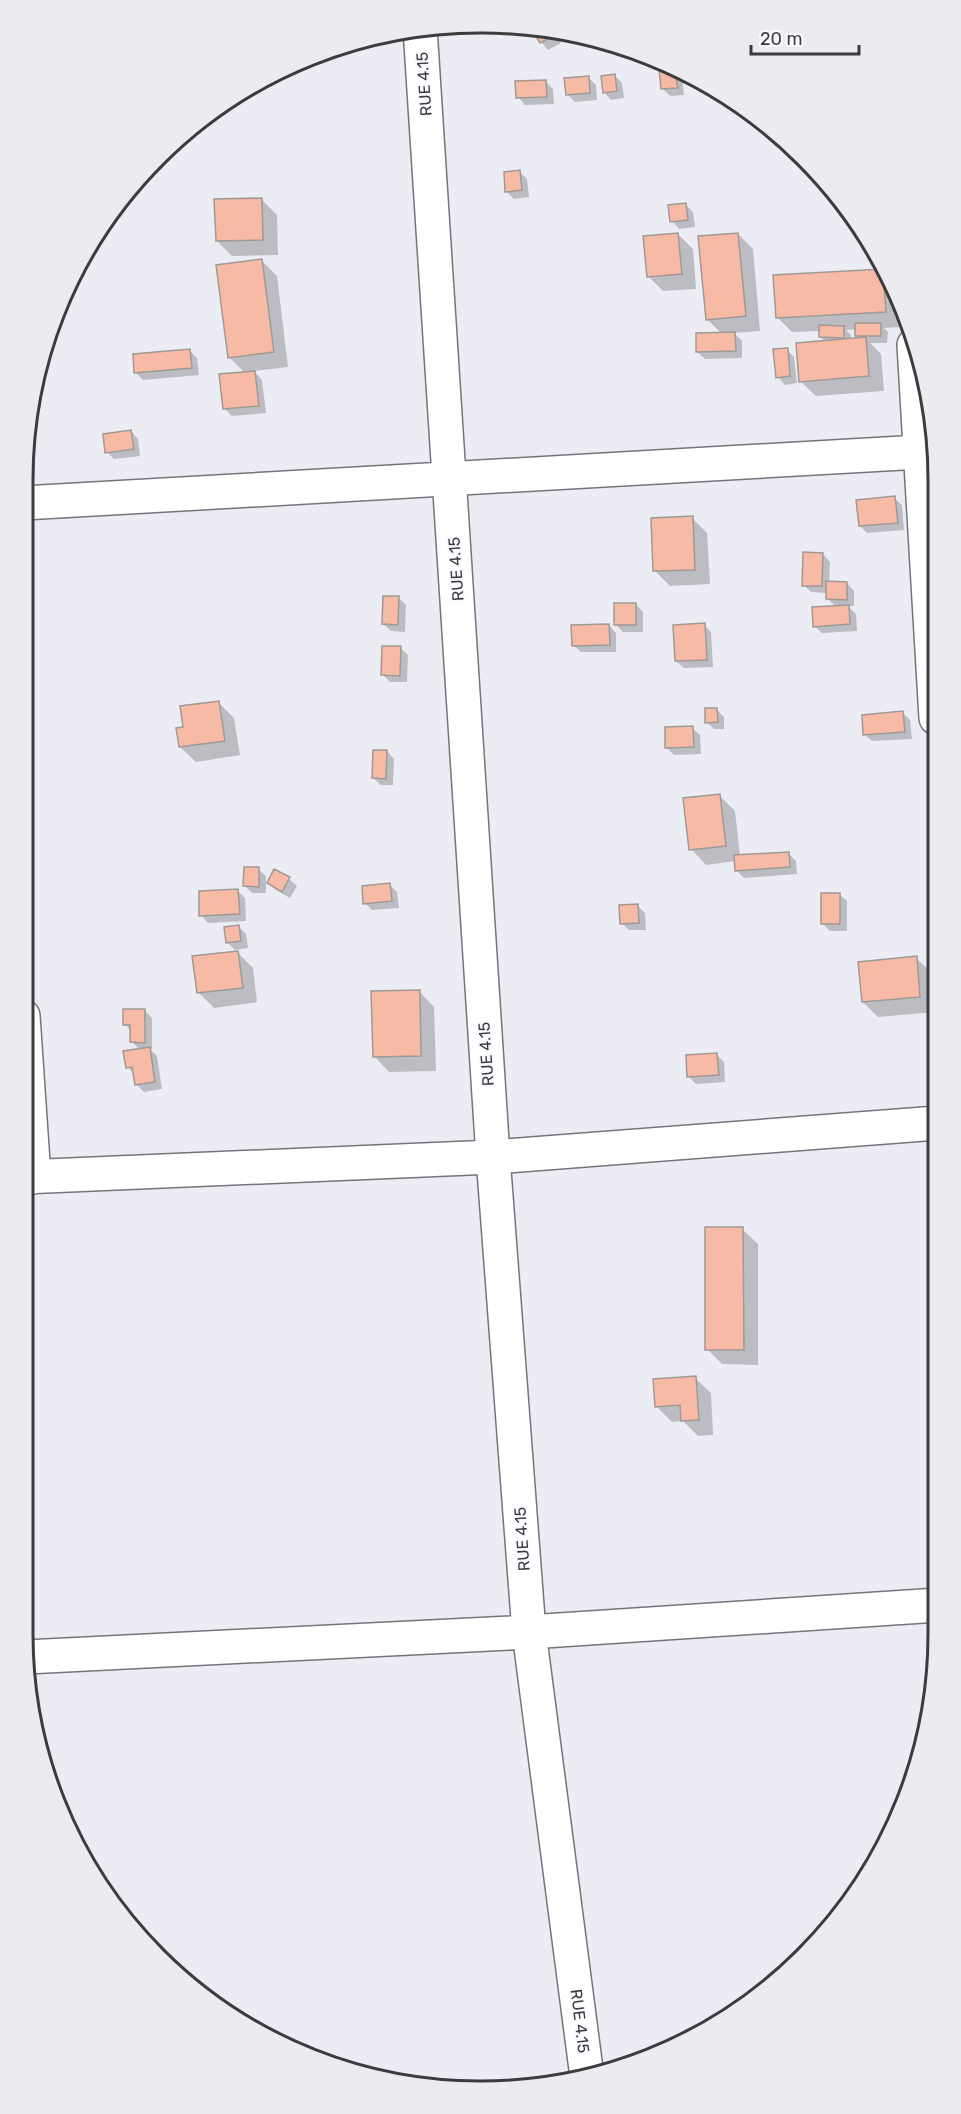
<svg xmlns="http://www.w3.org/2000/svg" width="961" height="2114" viewBox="0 0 961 2114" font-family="Rubik,sans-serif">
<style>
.shadow{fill:#0003;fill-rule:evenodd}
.building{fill:#f7baa5;stroke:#a09996;stroke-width:1.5}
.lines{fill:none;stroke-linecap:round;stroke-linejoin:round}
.minor-casing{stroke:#74757b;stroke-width:36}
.minor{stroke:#fff;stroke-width:33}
.labels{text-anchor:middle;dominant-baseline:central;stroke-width:4.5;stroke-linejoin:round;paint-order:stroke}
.street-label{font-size:16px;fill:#3c3c3f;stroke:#fafaff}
.rim{fill:none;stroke:#3c3c3f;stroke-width:3}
</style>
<rect width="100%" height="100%" fill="#ecedf4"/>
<!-- shadow -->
<path class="shadow" d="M 533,28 L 555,30 L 561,43 L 548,50 L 541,42 Z
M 675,69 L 682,77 L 684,95 L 670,96 L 663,89 L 661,71 Z
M 615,76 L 622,83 L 624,98 L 611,100 L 604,92 Z
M 588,77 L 596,85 L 597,100 L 575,102 L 568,95 Z
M 545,81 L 553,89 L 554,104 L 525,105 L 518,97 Z
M 200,121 L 201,130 L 188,131 Z
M 520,172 L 527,179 L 529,197 L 514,199 L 506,191 Z
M 262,200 L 277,215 L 278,255 L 232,256 L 217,241 Z
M 685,204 L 693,212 L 695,227 L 679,229 L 672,221 Z
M 678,234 L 693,249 L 696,289 L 663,291 L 648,276 Z
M 738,234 L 753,249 L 760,331 L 734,333 L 742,341 L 742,358 L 705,359 L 697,352 L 722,334 L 707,319 Z
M 262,261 L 277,276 L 288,367 L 254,371 L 262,380 L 266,413 L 232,416 L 224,408 L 245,373 L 229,357 Z
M 883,270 L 899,297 L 901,327 L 884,328 L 888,332 L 887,343 L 870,343 L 881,354 L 884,391 L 816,396 L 800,381 L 826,342 L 820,337 L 820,331 L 792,332 L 777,317 ZM 857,329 L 857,336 L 860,339 L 851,340 L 851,335 L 846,330 Z
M 787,350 L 794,357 L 797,383 L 785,385 L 778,377 Z
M 190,351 L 197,358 L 199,375 L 143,380 L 135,372 Z
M 131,431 L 138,439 L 140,456 L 114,459 L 107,452 Z
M 894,498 L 902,505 L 904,530 L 867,533 L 860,526 Z
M 692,518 L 707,533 L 710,584 L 670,586 L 655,571 Z
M 823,554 L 830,562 L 829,583 L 847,583 L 854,591 L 854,606 L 848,606 L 856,614 L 857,631 L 822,633 L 814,626 L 836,607 L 827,598 L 827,593 L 811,592 L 804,585 Z
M 399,598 L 406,605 L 405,632 L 391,631 L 383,624 Z
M 636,604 L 643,612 L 643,632 L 623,632 L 615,624 Z
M 609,625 L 616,633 L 616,652 L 581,652 L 573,645 Z
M 704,625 L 711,632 L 713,667 L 684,668 L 676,661 Z
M 400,648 L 408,655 L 407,682 L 390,682 L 382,674 Z
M 219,703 L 234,718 L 240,755 L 196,762 L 180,747 Z
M 717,710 L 724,717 L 724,729 L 714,729 L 707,722 Z
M 903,713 L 910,720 L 912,739 L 872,741 L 864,734 Z
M 692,728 L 700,735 L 701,754 L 674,755 L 667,748 Z
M 387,751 L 394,759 L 393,785 L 381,785 L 373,778 Z
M 720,796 L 735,811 L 740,856 L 788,853 L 796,861 L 797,874 L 744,878 L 737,871 L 736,861 L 706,865 L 691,849 Z
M 258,869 L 266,876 L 266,893 L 252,893 L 245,886 Z
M 289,879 L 297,886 L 290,898 L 276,890 L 268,883 Z
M 390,885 L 397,892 L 399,908 L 372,910 L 365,903 Z
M 238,891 L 245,898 L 246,921 L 208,923 L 201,915 Z
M 839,894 L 847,901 L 847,931 L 830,931 L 822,923 Z
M 638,906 L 645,913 L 646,930 L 629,930 L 621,923 Z
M 239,927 L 246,934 L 248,948 L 235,950 L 253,968 L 257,1002 L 214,1008 L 198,992 L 237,952 L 227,942 Z
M 916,958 L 932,973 L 935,1012 L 878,1017 L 863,1002 Z
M 419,991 L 434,1007 L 436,1071 L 389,1072 L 374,1056 Z
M 145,1011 L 152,1018 L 152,1049 L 150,1049 L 157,1056 L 162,1089 L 144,1092 L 137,1085 L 135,1075 L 128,1067 L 140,1050 L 132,1042 L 131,1031 L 125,1024 Z
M 717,1055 L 724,1062 L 725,1082 L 696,1084 L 689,1077 Z
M 742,1229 L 758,1244 L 758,1365 L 722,1364 L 707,1349 Z
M 695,1378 L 711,1393 L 713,1435 L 698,1436 L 683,1421 L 672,1422 L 656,1406 Z"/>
<!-- building -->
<path class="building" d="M 531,28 L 552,30 L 555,35 L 540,43 Z
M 674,68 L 678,88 L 661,89 L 659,69 Z
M 615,74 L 617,91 L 603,93 L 601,76 Z
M 589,76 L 590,93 L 566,95 L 564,78 Z
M 546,80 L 547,97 L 516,98 L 515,81 Z
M 520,170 L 522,190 L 505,192 L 504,172 Z
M 262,198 L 263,240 L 216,241 L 214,199 Z
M 686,203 L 688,220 L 670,222 L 668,205 Z
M 678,233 L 682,274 L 647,277 L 643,236 Z
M 738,233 L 746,316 L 706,320 L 698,236 Z
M 262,259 L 274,352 L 228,358 L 216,265 Z
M 883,269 L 886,312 L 776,318 L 773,275 Z
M 855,323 L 881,323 L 881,336 L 855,336 Z
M 819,325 L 844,326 L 844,338 L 819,337 Z
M 735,332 L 736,351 L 696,352 L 696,333 Z
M 866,337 L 869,376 L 799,382 L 796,343 Z
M 788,348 L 790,376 L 776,378 L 773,349 Z
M 190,349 L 192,368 L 134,373 L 133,354 Z
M 255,371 L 259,406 L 223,409 L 219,374 Z
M 131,430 L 134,449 L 105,453 L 103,434 Z
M 895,496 L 898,523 L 859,526 L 856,500 Z
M 693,516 L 695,570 L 653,571 L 651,518 Z
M 803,552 L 823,553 L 822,586 L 802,586 Z
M 826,581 L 847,582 L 847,600 L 826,599 Z
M 383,596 L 399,596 L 398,625 L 382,624 Z
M 614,603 L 636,603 L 636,625 L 614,625 Z
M 849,605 L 850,624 L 813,627 L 812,607 Z
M 705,623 L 707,660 L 675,661 L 673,625 Z
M 609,624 L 610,645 L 572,646 L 571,625 Z
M 382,646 L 401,646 L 400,676 L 381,675 Z
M 219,701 L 225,741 L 179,747 L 176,728 L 183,727 L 180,706 Z
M 705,708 L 717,708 L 718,722 L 705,723 Z
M 903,711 L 905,732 L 863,735 L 862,715 Z
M 693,726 L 694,747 L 665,748 L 665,727 Z
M 373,750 L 387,750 L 386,779 L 372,778 Z
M 720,794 L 726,846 L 689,850 L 683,798 Z
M 789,852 L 790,867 L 735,871 L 734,855 Z
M 244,867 L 259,867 L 259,887 L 243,886 Z
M 274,869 L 290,877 L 282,892 L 267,883 Z
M 390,883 L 392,901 L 363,904 L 362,886 Z
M 238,889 L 240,914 L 199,916 L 199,891 Z
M 821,893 L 840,893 L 840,924 L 821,924 Z
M 638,904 L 639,923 L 620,924 L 619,905 Z
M 239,925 L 241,941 L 226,943 L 224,927 Z
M 238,951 L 243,988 L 197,993 L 192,956 Z
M 917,956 L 920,997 L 862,1002 L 858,962 Z
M 420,990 L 421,1056 L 373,1057 L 371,991 Z
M 123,1009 L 145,1009 L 145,1043 L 130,1042 L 130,1025 L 123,1025 Z
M 150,1047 L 155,1082 L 135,1085 L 132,1067 L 126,1068 L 123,1051 Z
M 717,1053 L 719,1075 L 687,1077 L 686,1055 Z
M 705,1227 L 743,1227 L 744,1350 L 705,1350 Z
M 696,1376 L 699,1420 L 681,1421 L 680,1405 L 655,1407 L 653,1379 Z"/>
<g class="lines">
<defs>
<path id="minor" d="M 420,28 L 493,1157 L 529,1632 L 587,2077
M 914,345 L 936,718
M 23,503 L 920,452
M 23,1016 L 34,1177
M 23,1177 L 493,1157 L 937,1123
M 26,1657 L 529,1632 L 938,1605"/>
</defs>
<!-- minor casing -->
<use href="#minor" class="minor-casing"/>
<!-- minor -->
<use href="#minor" class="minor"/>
</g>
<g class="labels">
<!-- street labels -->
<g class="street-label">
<text transform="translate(424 84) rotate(-94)">RUE 4.15</text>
<text transform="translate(456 569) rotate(-94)">RUE 4.15</text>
<text transform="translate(486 1054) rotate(-94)">RUE 4.15</text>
<text transform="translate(522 1539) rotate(-94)">RUE 4.15</text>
<text transform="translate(580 2021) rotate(83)">RUE 4.15</text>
</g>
</g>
<!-- crop -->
<path d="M0 0H961V2114H0ZM480 33H481A447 447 0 0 1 928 480V1634A447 447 0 0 1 481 2081H480A447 447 0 0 1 33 1634V480A447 447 0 0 1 480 33Z" fill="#ebebf0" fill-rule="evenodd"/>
<path class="rim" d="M480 33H481A447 447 0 0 1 928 480V1634A447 447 0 0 1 481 2081H480A447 447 0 0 1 33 1634V480A447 447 0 0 1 480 33Z"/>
<!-- scale -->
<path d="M751 45v9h108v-9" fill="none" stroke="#3c3c3f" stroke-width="3"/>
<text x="760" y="45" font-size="18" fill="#3c3c3f" stroke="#fafaff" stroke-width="4.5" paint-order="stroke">20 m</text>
</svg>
